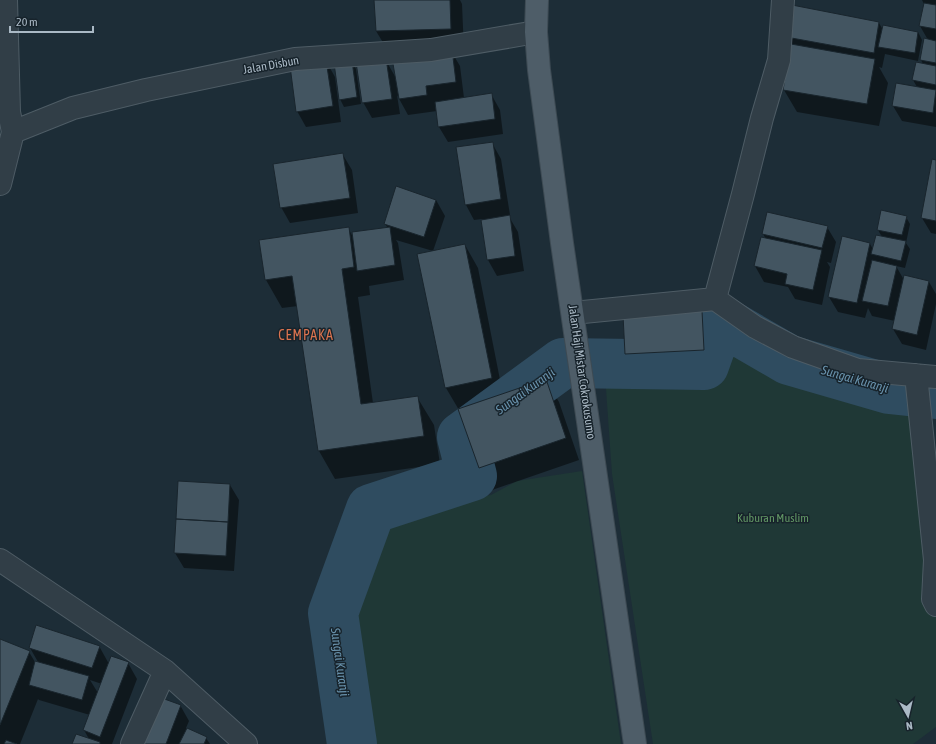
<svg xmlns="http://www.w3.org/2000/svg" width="936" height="744" viewBox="0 0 936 744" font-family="'Asap Condensed',sans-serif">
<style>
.green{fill:#1f3836}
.shadow{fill:#0007;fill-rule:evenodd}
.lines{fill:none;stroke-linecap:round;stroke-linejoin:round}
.river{stroke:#2f4c60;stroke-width:50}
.building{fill:#435561;stroke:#19252d}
.minor-casing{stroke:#4e5c65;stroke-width:24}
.major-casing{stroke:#3d4a53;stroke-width:24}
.minor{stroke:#313e47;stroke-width:22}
.major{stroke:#4e5d68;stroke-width:22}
.labels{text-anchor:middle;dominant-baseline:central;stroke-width:3;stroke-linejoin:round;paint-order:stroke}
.street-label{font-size:12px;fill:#aab9c5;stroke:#17232b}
.park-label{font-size:12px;fill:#619664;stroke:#17232b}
.water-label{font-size:13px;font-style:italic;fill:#6891ab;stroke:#17232b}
.quarter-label{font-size:14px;letter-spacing:1px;fill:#db734f;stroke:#17232b}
</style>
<rect width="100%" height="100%" fill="#1d2d37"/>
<!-- green -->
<path class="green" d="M 720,320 L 761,345 L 807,368 L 865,384 L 920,396 L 936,615 L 936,727 L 913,744 L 653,744 L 612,474 L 605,375 L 715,363 Z
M 582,471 L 621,744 L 365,744 L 365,725 L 350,646 L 351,608 L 358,572 L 373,536 L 386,518 L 407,502 L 425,485 L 446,474 L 471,498 L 491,495 L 517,481 Z"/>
<!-- shadow -->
<path class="shadow" d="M 375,0 L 460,0 L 462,4 L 464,51 L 451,51 L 460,66 L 464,98 L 491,94 L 500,110 L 503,134 L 448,142 L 439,127 L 437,111 L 408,115 L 397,95 L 400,114 L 372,118 L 363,102 L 385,59 L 396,78 L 393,59 L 376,31 Z
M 922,0 L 936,0 L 936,127 L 902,121 L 893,106 L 917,87 L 913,80 L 923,64 L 921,60 L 928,40 L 920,26 L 924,4 Z
M 879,23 L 883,30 L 918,32 L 922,40 L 918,61 L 885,54 L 882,68 L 879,67 L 888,83 L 879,126 L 797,112 L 784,90 L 792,45 L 787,37 Z
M 326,61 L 335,77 L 341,122 L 306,127 L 297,111 Z
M 352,62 L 356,69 L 361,104 L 344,107 L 340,99 Z
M 492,143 L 501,159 L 510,215 L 508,215 L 518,232 L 524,271 L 497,276 L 488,260 L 482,219 L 474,220 L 466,205 Z
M 343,155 L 352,170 L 358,213 L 290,223 L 281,207 Z
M 936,161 L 936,234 L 931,233 L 922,218 Z
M 436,200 L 445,216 L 433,251 L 396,240 L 398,243 L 404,280 L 369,286 L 370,295 L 358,297 L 373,403 L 417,397 L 434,425 L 440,464 L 335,479 L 319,451 L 298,306 L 282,308 L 266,280 L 348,228 L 353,237 L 388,228 L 385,224 Z
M 906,217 L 910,224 L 906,243 L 910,249 L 905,268 L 896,266 L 904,280 L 929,282 L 936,294 L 936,304 L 926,350 L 902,344 L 893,329 L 895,321 L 872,316 L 868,308 L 865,318 L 838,312 L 829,297 L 870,244 L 873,249 L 882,237 L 878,230 Z
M 827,227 L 836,242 L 831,263 L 827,262 L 830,267 L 822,305 L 795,299 L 788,287 L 764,282 L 755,266 L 762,238 L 766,239 L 763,234 Z
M 465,245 L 478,268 L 503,395 L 546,380 L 559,402 L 579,460 L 492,490 L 480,468 L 459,410 L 446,388 Z
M 701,312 L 710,327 L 712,365 L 635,369 L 626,354 Z
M 230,485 L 239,500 L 234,571 L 184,568 L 175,553 Z
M 0,640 L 29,652 L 35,662 L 38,662 L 30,648 L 99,646 L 109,664 L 128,663 L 137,679 L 112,744 L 73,744 L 89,739 L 84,730 L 90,715 L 39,700 L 38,699 L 20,744 L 0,744 ZM 90,680 L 102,684 L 98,693 Z
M 180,705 L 189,721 L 186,728 L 206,738 L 210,744 L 142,744 Z"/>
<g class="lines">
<!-- river -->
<path class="river" d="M 352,744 L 333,613 L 371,509 L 472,476 L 462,437 L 563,363 L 704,365 L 720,320 L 789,360 L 889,389 L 936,394"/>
</g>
<!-- building -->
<path class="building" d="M 374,0 L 450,0 L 451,29 L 376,31 Z
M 924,3 L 936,5 L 936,29 L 919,26 Z
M 792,5 L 879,22 L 874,53 L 786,37 Z
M 883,25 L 918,32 L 915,53 L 878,47 Z
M 924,38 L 936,41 L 936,63 L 920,60 Z
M 791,44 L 875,59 L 867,104 L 783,90 Z
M 452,49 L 456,82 L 426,86 L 427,95 L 399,99 L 392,58 Z
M 386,58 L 392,99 L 362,103 L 356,62 Z
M 326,60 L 333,106 L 296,112 L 290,66 Z
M 352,61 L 357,97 L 339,100 L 334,63 Z
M 916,62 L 936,66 L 936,85 L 912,80 Z
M 896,83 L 936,90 L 933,113 L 892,106 Z
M 492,93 L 495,119 L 438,127 L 435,102 Z
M 493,142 L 501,199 L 465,205 L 456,147 Z
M 343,153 L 350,198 L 280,208 L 273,164 Z
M 932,159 L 936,160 L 936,221 L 921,218 Z
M 396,186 L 436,200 L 424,237 L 384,224 Z
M 881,210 L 907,216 L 902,235 L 877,230 Z
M 767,212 L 828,226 L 822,248 L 762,234 Z
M 510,215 L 515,256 L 487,260 L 481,220 Z
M 349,227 L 354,267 L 342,269 L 361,404 L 418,396 L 424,436 L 318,451 L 292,276 L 265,280 L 259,240 Z
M 390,227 L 395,265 L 357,271 L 352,232 Z
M 876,235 L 906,241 L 901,261 L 871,254 Z
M 842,236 L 870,243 L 857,303 L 828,297 Z
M 761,237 L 822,250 L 813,290 L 785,284 L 787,274 L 754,266 Z
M 465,244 L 492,378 L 445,388 L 417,254 Z
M 872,260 L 897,266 L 888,306 L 862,301 Z
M 904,275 L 929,281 L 917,335 L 892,329 Z
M 702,311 L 704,350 L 625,354 L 623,315 Z
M 546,379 L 566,438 L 479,468 L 458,409 Z
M 178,481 L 230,484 L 228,522 L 176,519 Z
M 176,519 L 228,522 L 226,556 L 174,553 Z
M 36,625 L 100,646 L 92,668 L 29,648 Z
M 0,639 L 30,651 L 0,725 Z
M 111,656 L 129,662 L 100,737 L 83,730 Z
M 35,661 L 89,676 L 82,700 L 29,685 Z
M 159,697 L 181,705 L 166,744 L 141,744 Z
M 187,728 L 207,737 L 204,744 L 179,744 Z
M 76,734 L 100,742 L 100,744 L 72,744 Z
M 6,740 L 17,744 L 4,744 Z"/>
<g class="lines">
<defs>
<path id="minor" d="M 13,132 L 73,108 L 146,90 L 295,59 L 431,50 L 536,32
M 0,184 L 13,132 L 9,112 L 6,0
M 715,299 L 743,194 L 762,118 L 779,60 L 783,0
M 573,313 L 715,299 L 755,327 L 793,347 L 858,370 L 936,377
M 916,375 L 935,560 L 933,599 L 936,605
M 0,560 L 165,671 L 246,744
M 132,744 L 165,671"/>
<path id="major" d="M 537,0 L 536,32 L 539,70 L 562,243 L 635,744"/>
</defs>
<!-- minor casing -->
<use href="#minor" class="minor-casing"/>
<!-- major casing -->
<use href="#major" class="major-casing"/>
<!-- minor -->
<use href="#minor" class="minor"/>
<!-- major -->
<use href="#major" class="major"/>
</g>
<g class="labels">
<!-- street labels -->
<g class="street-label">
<text transform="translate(271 65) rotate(-10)">Jalan Disbun</text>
<text transform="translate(582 372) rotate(82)">Jalan Haji Mistar Cokrokusumo</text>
</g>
<!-- park labels -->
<g class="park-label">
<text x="773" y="518">Kuburan Muslim</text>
</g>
<!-- water labels -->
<g class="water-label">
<text transform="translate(855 379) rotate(16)">Sungai Kuranji</text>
<text transform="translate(525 391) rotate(-36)">Sungai Kuranji</text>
<text transform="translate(340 662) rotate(82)">Sungai Kuranji</text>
</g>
<!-- quarter labels -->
<g class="quarter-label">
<text x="306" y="335">CEMPAKA</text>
</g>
</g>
<!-- north arrow -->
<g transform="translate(908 716) rotate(172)" stroke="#17232b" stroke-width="3" paint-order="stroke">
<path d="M0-3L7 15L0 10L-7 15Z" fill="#aab9c5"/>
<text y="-6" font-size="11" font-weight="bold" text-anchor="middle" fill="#aab9c5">N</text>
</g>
<!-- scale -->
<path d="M10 26v6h83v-6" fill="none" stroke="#aab9c5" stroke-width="2"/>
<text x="16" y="26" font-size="12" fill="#aab9c5" stroke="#17232b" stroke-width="3" paint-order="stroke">20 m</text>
</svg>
